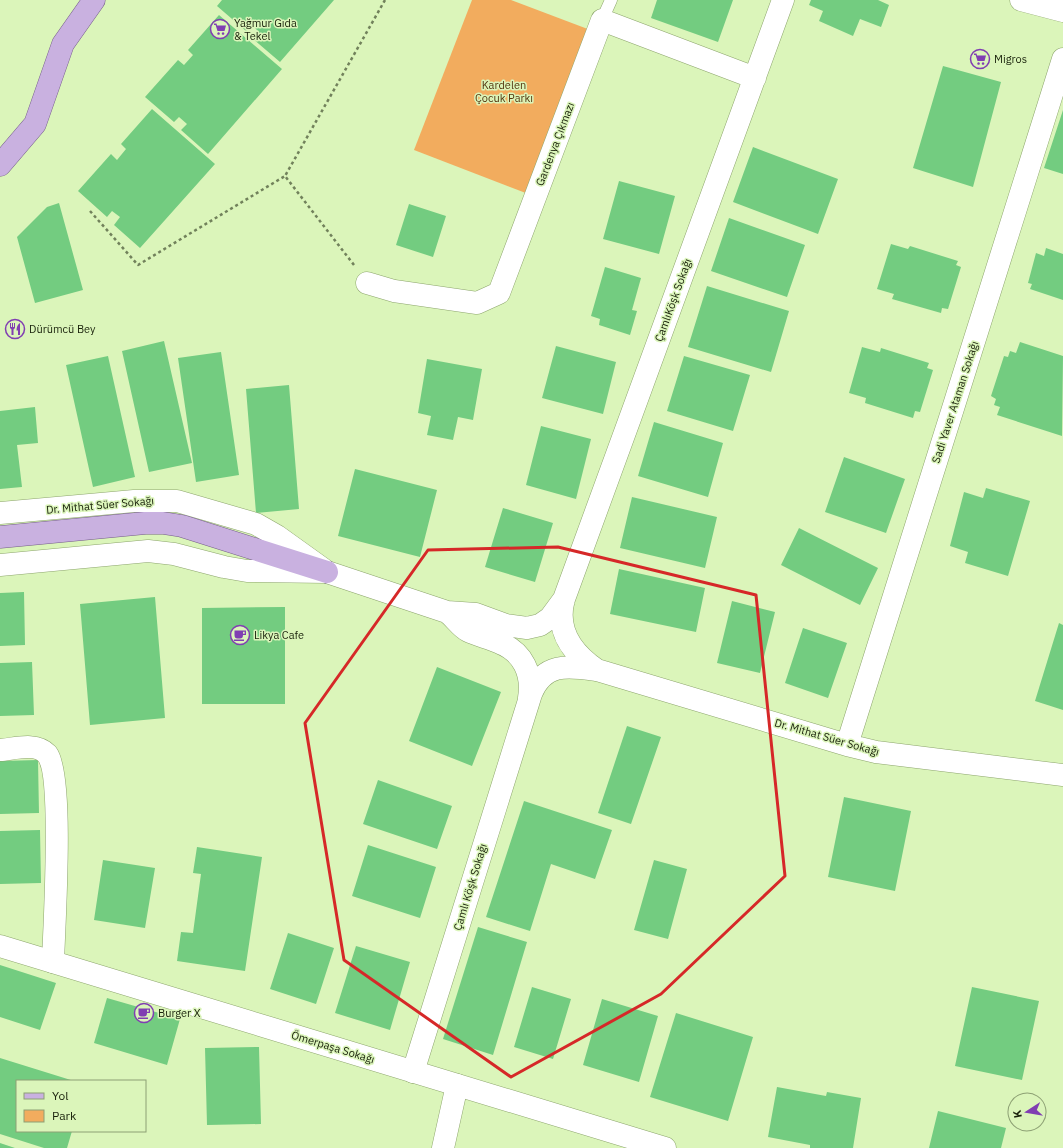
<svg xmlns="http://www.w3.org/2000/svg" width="1063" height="1148" viewBox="0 0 1063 1148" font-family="'IBM Plex Sans',sans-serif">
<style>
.green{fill:#f2ac5e}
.building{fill:#73cc80}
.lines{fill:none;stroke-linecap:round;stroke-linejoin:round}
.service-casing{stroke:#8da56d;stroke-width:13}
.minor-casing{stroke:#8da56d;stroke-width:23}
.tertiary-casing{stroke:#8da56d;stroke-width:23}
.secondary-casing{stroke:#8da56d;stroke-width:23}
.primary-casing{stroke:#745d88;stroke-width:23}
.path{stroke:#71815b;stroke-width:2.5;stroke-dasharray:3 3;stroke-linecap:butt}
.service{stroke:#fff;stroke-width:12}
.minor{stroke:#fff;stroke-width:22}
.tertiary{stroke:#fff;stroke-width:22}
.secondary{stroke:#fff;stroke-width:22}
.primary{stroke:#c9b1e0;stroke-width:22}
.marked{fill:none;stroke:#d62828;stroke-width:3;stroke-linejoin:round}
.labels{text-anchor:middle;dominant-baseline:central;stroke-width:3;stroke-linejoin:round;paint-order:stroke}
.poi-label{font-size:11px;fill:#19210b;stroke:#dbf5ba;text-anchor:start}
.park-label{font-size:11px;fill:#54350f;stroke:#dbf5ba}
.street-label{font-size:11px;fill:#19210b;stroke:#dbf5ba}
</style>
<rect width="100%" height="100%" fill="#dbf5ba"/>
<!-- green -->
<path class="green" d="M 472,0 L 511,0 L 593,31 L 531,195 L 414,150 Z"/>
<!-- building -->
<path class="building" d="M 222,0 L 334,0 L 280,62 L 253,39 L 259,32 L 252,25 L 246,31 L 217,6 Z
M 657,0 L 733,0 L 718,42 L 651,18 Z
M 811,0 L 878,0 L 889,5 L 881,27 L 860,19 L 853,36 L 819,21 L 823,11 L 809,5 Z
M 219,15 L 282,69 L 208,154 L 181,130 L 187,124 L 179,117 L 174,122 L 145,97 L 178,60 L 184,65 L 193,55 L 188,50 Z
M 943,66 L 1001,82 L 973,187 L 913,168 Z
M 152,109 L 215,164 L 140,248 L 114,225 L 120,217 L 112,211 L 107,217 L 78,191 L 111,154 L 117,160 L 126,149 L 121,144 Z
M 1063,110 L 1063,174 L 1044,168 Z
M 753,147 L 838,179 L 818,234 L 733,202 Z
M 619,181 L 675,196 L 659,254 L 603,239 Z
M 59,203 L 83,290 L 35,303 L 17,237 L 47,207 Z
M 409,204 L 446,216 L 433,257 L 396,245 Z
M 729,218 L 805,245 L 787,297 L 711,271 Z
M 891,244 L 908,249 L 910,246 L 958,261 L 956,265 L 961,267 L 948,309 L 942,308 L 941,313 L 892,299 L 894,294 L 877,289 Z
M 1046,248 L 1063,254 L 1063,300 L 1030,289 L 1032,284 L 1028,283 L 1036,253 L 1044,256 Z
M 605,267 L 641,278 L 632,310 L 637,311 L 630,335 L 599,325 L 600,319 L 591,316 Z
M 707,286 L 789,311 L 771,372 L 688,347 Z
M 164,341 L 192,463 L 149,472 L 122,351 Z
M 1020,342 L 1063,356 L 1062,436 L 997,415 L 1000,407 L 994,405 L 996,399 L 991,396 L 1004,356 L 1008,357 L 1010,351 L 1016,353 Z
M 556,346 L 616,362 L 603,414 L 542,398 Z
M 862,347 L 880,352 L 881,348 L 929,363 L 927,368 L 933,370 L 920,412 L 915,411 L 913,418 L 865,403 L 866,398 L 849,393 Z
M 221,352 L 239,475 L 196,482 L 178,358 Z
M 108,356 L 135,477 L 93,487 L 66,365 Z
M 684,356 L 750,375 L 733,431 L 667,411 Z
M 427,359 L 482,369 L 473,420 L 458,417 L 453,440 L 427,435 L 431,416 L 418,413 Z
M 289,385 L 299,509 L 256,513 L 246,389 Z
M 35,407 L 38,443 L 17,445 L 22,487 L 0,489 L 0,411 Z
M 654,422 L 723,443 L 708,497 L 638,476 Z
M 541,426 L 591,439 L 576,499 L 526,485 Z
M 844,457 L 905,479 L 886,533 L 825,512 Z
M 355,469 L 437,490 L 420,557 L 338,536 Z
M 986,488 L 1030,501 L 1008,576 L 965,563 L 968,552 L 950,546 L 964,492 L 983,498 Z
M 632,497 L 717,517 L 705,568 L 620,548 Z
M 503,508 L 553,523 L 535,582 L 485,567 Z
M 799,528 L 878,568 L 860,605 L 781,565 Z
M 619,569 L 705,588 L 696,632 L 610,614 Z
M 24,592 L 25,645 L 0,646 L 0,593 Z
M 155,597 L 165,718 L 90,725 L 80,604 Z
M 732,601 L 775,612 L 760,673 L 717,663 Z
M 285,607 L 285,704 L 202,704 L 202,608 Z
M 1059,623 L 1063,625 L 1063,710 L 1035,701 Z
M 803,628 L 847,643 L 828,698 L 785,683 Z
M 32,662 L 34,715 L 0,716 L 0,663 Z
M 437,667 L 501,692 L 472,766 L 409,741 Z
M 627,726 L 661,737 L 631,824 L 598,813 Z
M 38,760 L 39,813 L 0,814 L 0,761 Z
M 378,780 L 452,806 L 437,849 L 363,824 Z
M 844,797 L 911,811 L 895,891 L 828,877 Z
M 524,801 L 612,830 L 595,879 L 551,864 L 530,931 L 486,917 Z
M 40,830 L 41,883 L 0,884 L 0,831 Z
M 368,845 L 436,867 L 420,918 L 352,896 Z
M 197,847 L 262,857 L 245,971 L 177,961 L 181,932 L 193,933 L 201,874 L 193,873 Z
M 103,860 L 155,868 L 145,928 L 94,920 Z
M 654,860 L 687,869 L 668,939 L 634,930 Z
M 478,927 L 527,942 L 493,1055 L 443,1039 Z
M 288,933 L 334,948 L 316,1004 L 270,989 Z
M 356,946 L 410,962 L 390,1030 L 335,1013 Z
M 0,965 L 56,983 L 40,1030 L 0,1017 Z
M 532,987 L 571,999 L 553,1059 L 514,1047 Z
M 972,987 L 1039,1001 L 1022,1080 L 955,1066 Z
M 107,998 L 180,1019 L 167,1065 L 94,1043 Z
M 602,999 L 658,1016 L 639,1082 L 583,1065 Z
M 676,1013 L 753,1037 L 728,1121 L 650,1097 Z
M 259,1047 L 261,1124 L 207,1125 L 205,1048 Z
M 0,1058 L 74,1081 L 17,1081 L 17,1131 L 72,1131 L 67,1148 L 44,1148 L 0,1134 Z
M 777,1087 L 826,1096 L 827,1092 L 861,1098 L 853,1148 L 810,1148 L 810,1145 L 768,1137 Z
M 938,1111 L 1006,1128 L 1001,1148 L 929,1148 Z
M 0,1143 L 15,1148 L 0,1148 Z"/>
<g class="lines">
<defs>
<path id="service" d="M 602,20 L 611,0"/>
<path id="minor" d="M 367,283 L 394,291 L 477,303 L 499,293 L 602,20 L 755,78
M 0,513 L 134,501 L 177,501 L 256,524 L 277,536 L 323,569
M 0,565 L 148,551 L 174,554 L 224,567 L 247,571 L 327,572 L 447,612 L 476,614 L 506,625 L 527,628 L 540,625 L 550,618 L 564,599
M 447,612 C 455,618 460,627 468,631 C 478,636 490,638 500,643 C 523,652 533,674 529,698
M 597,670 C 572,653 555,630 564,599 L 783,0
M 847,745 L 1063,59
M 0,750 C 14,749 36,742 47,754 C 64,775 54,928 53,962
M 413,1072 L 531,694 C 544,662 568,666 597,670 L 847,745 L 876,752 L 1063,775
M 443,1148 L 457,1085"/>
<path id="tertiary" d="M 0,946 L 665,1148"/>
<path id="secondary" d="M 1021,0 L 1063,11"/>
<path id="primary" d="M 0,165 L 35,124 L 63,44 L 94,0
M 0,537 L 145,523 L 163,523 L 182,526 L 327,572"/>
</defs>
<!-- service casing -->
<use href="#service" class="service-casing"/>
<!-- minor casing -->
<use href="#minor" class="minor-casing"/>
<!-- tertiary casing -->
<use href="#tertiary" class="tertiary-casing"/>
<!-- secondary casing -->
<use href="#secondary" class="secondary-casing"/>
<!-- primary casing -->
<use href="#primary" class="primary-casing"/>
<!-- path -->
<path class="path" d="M 90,211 L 138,265 L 285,176
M 354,265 L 285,176 L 385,0"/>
<!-- service -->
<use href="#service" class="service"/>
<!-- minor -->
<use href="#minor" class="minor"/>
<!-- tertiary -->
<use href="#tertiary" class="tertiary"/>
<!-- secondary -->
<use href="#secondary" class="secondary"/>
<!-- primary -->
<use href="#primary" class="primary"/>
</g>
<!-- marked area -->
<path class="marked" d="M 558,547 L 756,595 L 785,876 L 661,994 L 511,1077 L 344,960 L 305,723 L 428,550 Z"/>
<!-- icons -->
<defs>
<symbol id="supermarket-ring" viewBox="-11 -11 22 22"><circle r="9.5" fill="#dbf5ba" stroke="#803eb2" stroke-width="1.5"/><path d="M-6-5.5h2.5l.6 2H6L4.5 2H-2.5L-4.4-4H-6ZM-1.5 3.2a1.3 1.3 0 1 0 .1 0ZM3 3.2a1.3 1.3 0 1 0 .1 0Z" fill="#803eb2"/></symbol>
<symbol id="restaurant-ring" viewBox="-11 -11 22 22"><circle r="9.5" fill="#dbf5ba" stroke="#803eb2" stroke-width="1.5"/><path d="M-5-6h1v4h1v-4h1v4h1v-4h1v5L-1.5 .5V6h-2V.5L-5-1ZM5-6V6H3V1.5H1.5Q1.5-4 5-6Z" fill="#803eb2"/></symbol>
<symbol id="cafe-ring" viewBox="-11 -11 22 22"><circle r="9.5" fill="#dbf5ba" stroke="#803eb2" stroke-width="1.5"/><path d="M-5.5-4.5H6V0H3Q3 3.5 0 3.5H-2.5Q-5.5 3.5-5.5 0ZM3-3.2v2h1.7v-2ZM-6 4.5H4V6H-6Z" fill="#803eb2"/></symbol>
</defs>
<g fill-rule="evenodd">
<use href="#supermarket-ring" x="209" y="18" width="22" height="22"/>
<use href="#supermarket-ring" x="969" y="48" width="22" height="22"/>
<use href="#restaurant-ring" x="4" y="318" width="22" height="22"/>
<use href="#cafe-ring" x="229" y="624" width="22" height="22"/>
<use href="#cafe-ring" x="133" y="1002" width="22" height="22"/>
</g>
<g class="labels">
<!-- poi labels -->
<g class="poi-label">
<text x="234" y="23">Yağmur Gıda<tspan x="234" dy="13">&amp; Tekel</tspan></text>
<text x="994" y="59">Migros</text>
<text x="29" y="329">Dürümcü Bey</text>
<text x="254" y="635">Likya Cafe</text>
<text x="158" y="1013">Burger X</text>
</g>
<!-- park labels -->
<g class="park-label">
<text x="504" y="85">Kardelen<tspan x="504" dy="13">Çocuk Parkı</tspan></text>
</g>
<!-- street labels -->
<g class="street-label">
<text transform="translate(555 144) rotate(-69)">Gardenya Çıkmazı</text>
<text transform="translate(673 300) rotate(-70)">ÇamlıKöşk Sokağı</text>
<text transform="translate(955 402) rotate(-72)">Sadi Yaver Ataman Sokağı</text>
<text transform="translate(100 505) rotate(-5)">Dr. Mithat Süer Sokağı</text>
<text transform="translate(827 737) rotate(16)">Dr. Mithat Süer Sokağı</text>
<text transform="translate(470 887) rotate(-73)">Çamlı Köşk Sokağı</text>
<text transform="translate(333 1047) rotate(17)">Ömerpaşa Sokağı</text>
</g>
</g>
<!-- legend -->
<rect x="16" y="1080" width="130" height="52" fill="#dbf5ba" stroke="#8da074"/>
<rect x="24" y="1093" width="20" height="6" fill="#c9b1e0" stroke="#8da074"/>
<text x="52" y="1100" font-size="12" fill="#19210b">Yol</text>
<rect x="24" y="1110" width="20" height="12" fill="#f2ac5e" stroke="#8da074"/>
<text x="52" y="1120" font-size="12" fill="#19210b">Park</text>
<!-- north arrow -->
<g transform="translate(1027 1112) rotate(258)"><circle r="19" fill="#dbf5ba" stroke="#8da074"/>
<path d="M0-3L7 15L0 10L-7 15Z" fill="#803eb2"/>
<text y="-6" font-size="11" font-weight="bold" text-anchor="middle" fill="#19210b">K</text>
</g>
</svg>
